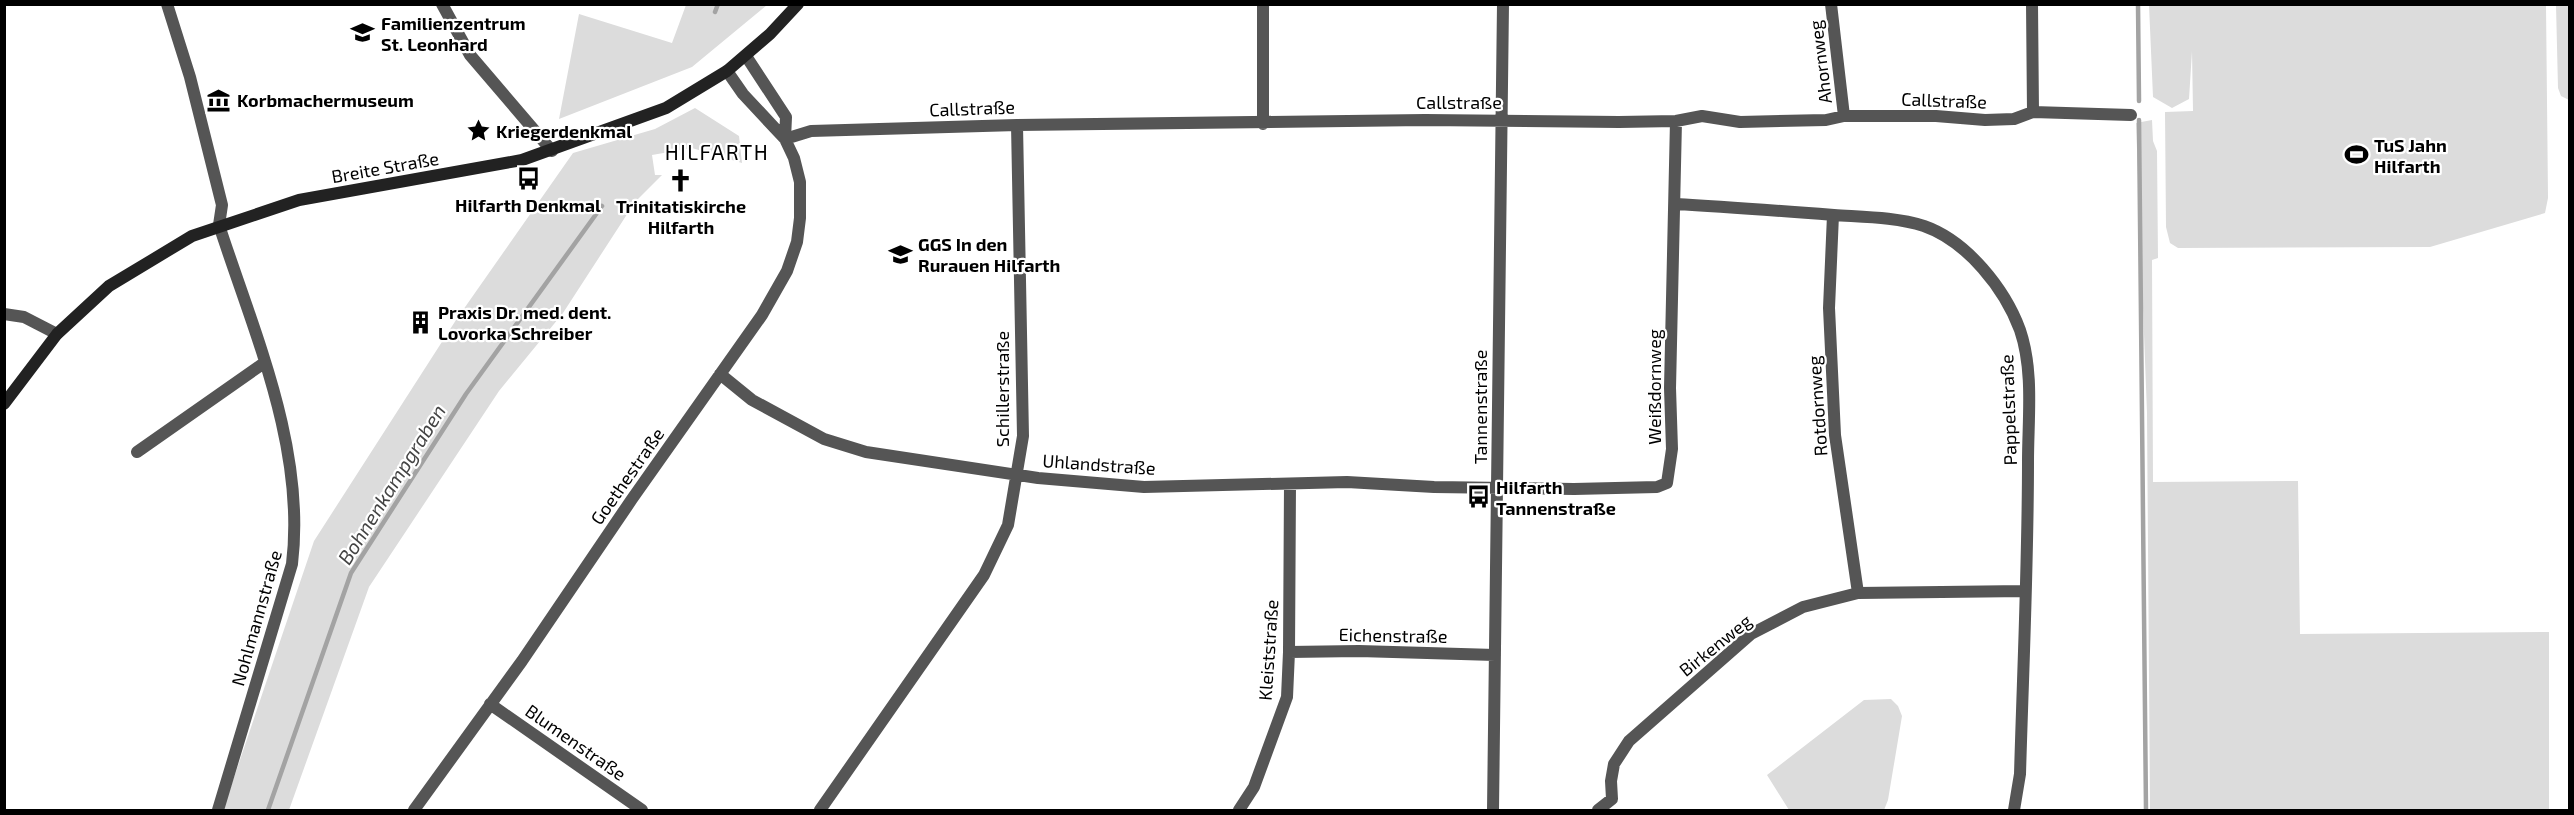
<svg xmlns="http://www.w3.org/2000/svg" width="2574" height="815" viewBox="0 0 2574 815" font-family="'Exo 2',sans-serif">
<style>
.green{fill:#dcdcdc}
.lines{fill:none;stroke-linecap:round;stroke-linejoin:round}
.stream{stroke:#a3a3a3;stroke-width:4.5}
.street{stroke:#555;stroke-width:12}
.secondary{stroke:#222;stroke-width:12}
.labels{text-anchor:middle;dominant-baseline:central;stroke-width:4.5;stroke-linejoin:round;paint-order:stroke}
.poi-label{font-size:18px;font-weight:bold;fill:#000;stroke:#fff;text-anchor:start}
.street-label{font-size:18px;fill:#000;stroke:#fff}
.water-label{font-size:20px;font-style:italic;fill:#444;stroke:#fff}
.quarter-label{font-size:21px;letter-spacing:1.5px;fill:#000;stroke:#fff}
</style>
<rect width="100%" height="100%" fill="#fff"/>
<!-- green -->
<path class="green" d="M 686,5 L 767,5 L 692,67 L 559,119 L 579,14 L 672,43 Z
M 2149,5 L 2546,5 L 2548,198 L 2545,213 L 2430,247 L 2178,248 L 2170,243 L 2166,227 L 2165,112 L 2193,111 L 2192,51 L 2189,99 L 2172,108 L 2153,97 Z
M 2556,5 L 2569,5 L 2569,100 L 2561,96 L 2558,88 Z
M 695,108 L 739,136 L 742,163 L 692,148 L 652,155 L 655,175 L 662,175 L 635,202 L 563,313 L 499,391 L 369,587 L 289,810 L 223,810 L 314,541 L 456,320 L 573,153 L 655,129 Z
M 2152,120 L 2153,141 L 2157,151 L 2158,258 L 2152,260 L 2153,482 L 2298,481 L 2300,634 L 2549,632 L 2549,810 L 2150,810 L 2147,413 L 2136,123 Z
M 1891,699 L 1898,706 L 1902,716 L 1888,800 L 1884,810 L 1789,810 L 1767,775 L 1864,700 Z"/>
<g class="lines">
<!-- stream -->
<path class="stream" d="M 2138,4 L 2139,101
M 715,12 L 718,4
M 2139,120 L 2146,810
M 268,810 L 351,573 L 466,394 L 602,206"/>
<!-- street -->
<path class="street" d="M 167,4 L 190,77 L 222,205 L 219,225 C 254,333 306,448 292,564 L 218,810
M 442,4 L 470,55 L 552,151
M 1831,4 L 1844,116
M 2032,4 L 2033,112
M 746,56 L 786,117 L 785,139
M 1263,124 L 1263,4
M 785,139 L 811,131 L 1017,125 L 1425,120 L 1619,122 L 1676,121 L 1702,116 L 1740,122 L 1826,120 L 1844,116 L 1936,116 L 1985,120 L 2014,119 L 2033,112 L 2131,115
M 1675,204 C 1728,207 1781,211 1834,215 C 1863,217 1896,217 1924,226 C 1967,241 2005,289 2020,330 C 2034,371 2028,419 2028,461 C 2028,566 2023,670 2020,774 L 2014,810
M 1833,215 L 1829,308 L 1835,435 L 1858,593
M 4,314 L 24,317 L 57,334
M 720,374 L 752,400 L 824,439 L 866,452 L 1038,478 L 1144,487 L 1347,482 L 1434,487 L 1574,489 L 1657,487 L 1667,483 L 1672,449 L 1670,388 L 1676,121
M 137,452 L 264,363
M 1289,652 L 1359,651 L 1495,655
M 490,704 L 642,810
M 414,810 L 522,661 L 632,499 L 762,315 L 787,271 L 797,242 L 800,218 L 800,182 L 794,158 L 785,139 L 743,94 L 727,71
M 820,810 L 984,575 L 1008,525 L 1023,436 L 1017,125
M 1239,810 L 1254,787 L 1287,697 L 1289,652 L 1290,484
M 1493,810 L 1503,4
M 1598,810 L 1612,799 L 1611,781 L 1614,764 L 1629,741 L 1751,634 L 1803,607 L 1858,593 L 2025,591"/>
<!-- secondary -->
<path class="secondary" d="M 4,404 L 57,334 L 109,286 L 192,236 L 299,200 L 522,160 L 666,108 L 727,71 L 770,34 L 798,4"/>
</g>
<!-- icons -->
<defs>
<symbol id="school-bare" viewBox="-9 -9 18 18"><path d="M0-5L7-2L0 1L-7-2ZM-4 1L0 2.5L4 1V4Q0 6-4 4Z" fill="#000" stroke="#fff" stroke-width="2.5" paint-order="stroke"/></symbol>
<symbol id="museum-bare" viewBox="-9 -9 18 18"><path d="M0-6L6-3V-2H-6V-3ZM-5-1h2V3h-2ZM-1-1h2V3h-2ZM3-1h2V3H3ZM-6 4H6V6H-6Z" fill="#000" stroke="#fff" stroke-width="2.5" paint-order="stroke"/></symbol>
<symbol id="sight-bare" viewBox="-9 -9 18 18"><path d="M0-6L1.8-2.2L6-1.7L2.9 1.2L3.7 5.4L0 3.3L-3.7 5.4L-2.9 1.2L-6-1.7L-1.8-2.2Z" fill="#000" stroke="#fff" stroke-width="2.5" paint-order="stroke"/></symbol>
<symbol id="stadium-bare" viewBox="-9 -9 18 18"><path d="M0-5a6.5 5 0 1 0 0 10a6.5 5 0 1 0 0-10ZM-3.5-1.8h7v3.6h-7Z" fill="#000" stroke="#fff" stroke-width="2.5" paint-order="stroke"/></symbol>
<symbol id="bus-bare" viewBox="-9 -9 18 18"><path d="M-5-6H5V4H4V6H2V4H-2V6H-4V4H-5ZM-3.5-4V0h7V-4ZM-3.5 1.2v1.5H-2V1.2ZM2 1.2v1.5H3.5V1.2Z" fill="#000" stroke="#fff" stroke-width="2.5" paint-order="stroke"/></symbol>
<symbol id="church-bare" viewBox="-9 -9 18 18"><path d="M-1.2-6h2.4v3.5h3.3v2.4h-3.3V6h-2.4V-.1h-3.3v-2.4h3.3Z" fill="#000" stroke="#fff" stroke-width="2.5" paint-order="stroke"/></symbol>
<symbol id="building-bare" viewBox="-9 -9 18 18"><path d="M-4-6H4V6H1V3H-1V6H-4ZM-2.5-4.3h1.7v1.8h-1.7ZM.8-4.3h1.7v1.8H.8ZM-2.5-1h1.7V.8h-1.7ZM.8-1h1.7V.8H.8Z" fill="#000" stroke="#fff" stroke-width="2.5" paint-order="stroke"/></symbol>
</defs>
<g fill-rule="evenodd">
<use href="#school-bare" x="346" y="16" width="33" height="33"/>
<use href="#museum-bare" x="202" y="84" width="33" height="33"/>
<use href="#sight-bare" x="462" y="114" width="33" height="33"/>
<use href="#stadium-bare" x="2340" y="138" width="33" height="33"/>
<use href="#bus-bare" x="512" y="162" width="33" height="33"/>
<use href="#church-bare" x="664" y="164" width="33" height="33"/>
<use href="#school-bare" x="884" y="238" width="33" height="33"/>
<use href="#building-bare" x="404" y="306" width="33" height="33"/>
<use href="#bus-bare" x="1462" y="480" width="33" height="33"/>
</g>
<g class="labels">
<!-- poi labels -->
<g class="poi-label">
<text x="381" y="23">Familienzentrum<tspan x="381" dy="21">St. Leonhard</tspan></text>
<text x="237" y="100">Korbmachermuseum</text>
<text x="496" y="131">Kriegerdenkmal</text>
<text x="2374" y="145">TuS Jahn<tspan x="2374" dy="21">Hilfarth</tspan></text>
<text x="528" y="205" text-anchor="middle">Hilfarth Denkmal</text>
<text x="681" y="206" text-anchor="middle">Trinitatiskirche<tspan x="681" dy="21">Hilfarth</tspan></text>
<text x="918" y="244">GGS In den<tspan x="918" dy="21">Rurauen Hilfarth</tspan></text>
<text x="438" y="312">Praxis Dr. med. dent.<tspan x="438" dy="21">Lovorka Schreiber</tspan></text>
<text x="1496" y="487">Hilfarth<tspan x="1496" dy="21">Tannenstraße</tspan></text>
</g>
<!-- street labels -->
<g class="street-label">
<text transform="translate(1820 62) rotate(-97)">Ahornweg</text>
<text transform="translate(1944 100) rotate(2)">Callstraße</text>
<text x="1459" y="102">Callstraße</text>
<text transform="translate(972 108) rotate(-2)">Callstraße</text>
<text transform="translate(385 167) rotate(-10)">Breite Straße</text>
<text transform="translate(1654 387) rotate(-90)">Weißdornweg</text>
<text transform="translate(1002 389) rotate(-90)">Schillerstraße</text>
<text transform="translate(1817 406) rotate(-94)">Rotdornweg</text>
<text transform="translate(1480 407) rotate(-90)">Tannenstraße</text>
<text transform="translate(2008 410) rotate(-92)">Pappelstraße</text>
<text transform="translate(1099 464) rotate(4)">Uhlandstraße</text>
<text transform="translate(627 476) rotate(-55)">Goethestraße</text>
<text transform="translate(256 618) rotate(-74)">Nohlmannstraße</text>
<text transform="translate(1393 635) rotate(1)">Eichenstraße</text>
<text transform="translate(1715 645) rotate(-39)">Birkenweg</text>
<text transform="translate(1268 650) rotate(-86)">Kleiststraße</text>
<text transform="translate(576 742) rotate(35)">Blumenstraße</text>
</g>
<!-- water labels -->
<g class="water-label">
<text transform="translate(391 484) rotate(-58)">Bohnenkampgraben</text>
</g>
<!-- quarter labels -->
<g class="quarter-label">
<text x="717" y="151">HILFARTH</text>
</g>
</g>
<!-- border -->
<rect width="2574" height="815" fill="none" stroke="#000000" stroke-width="12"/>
</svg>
